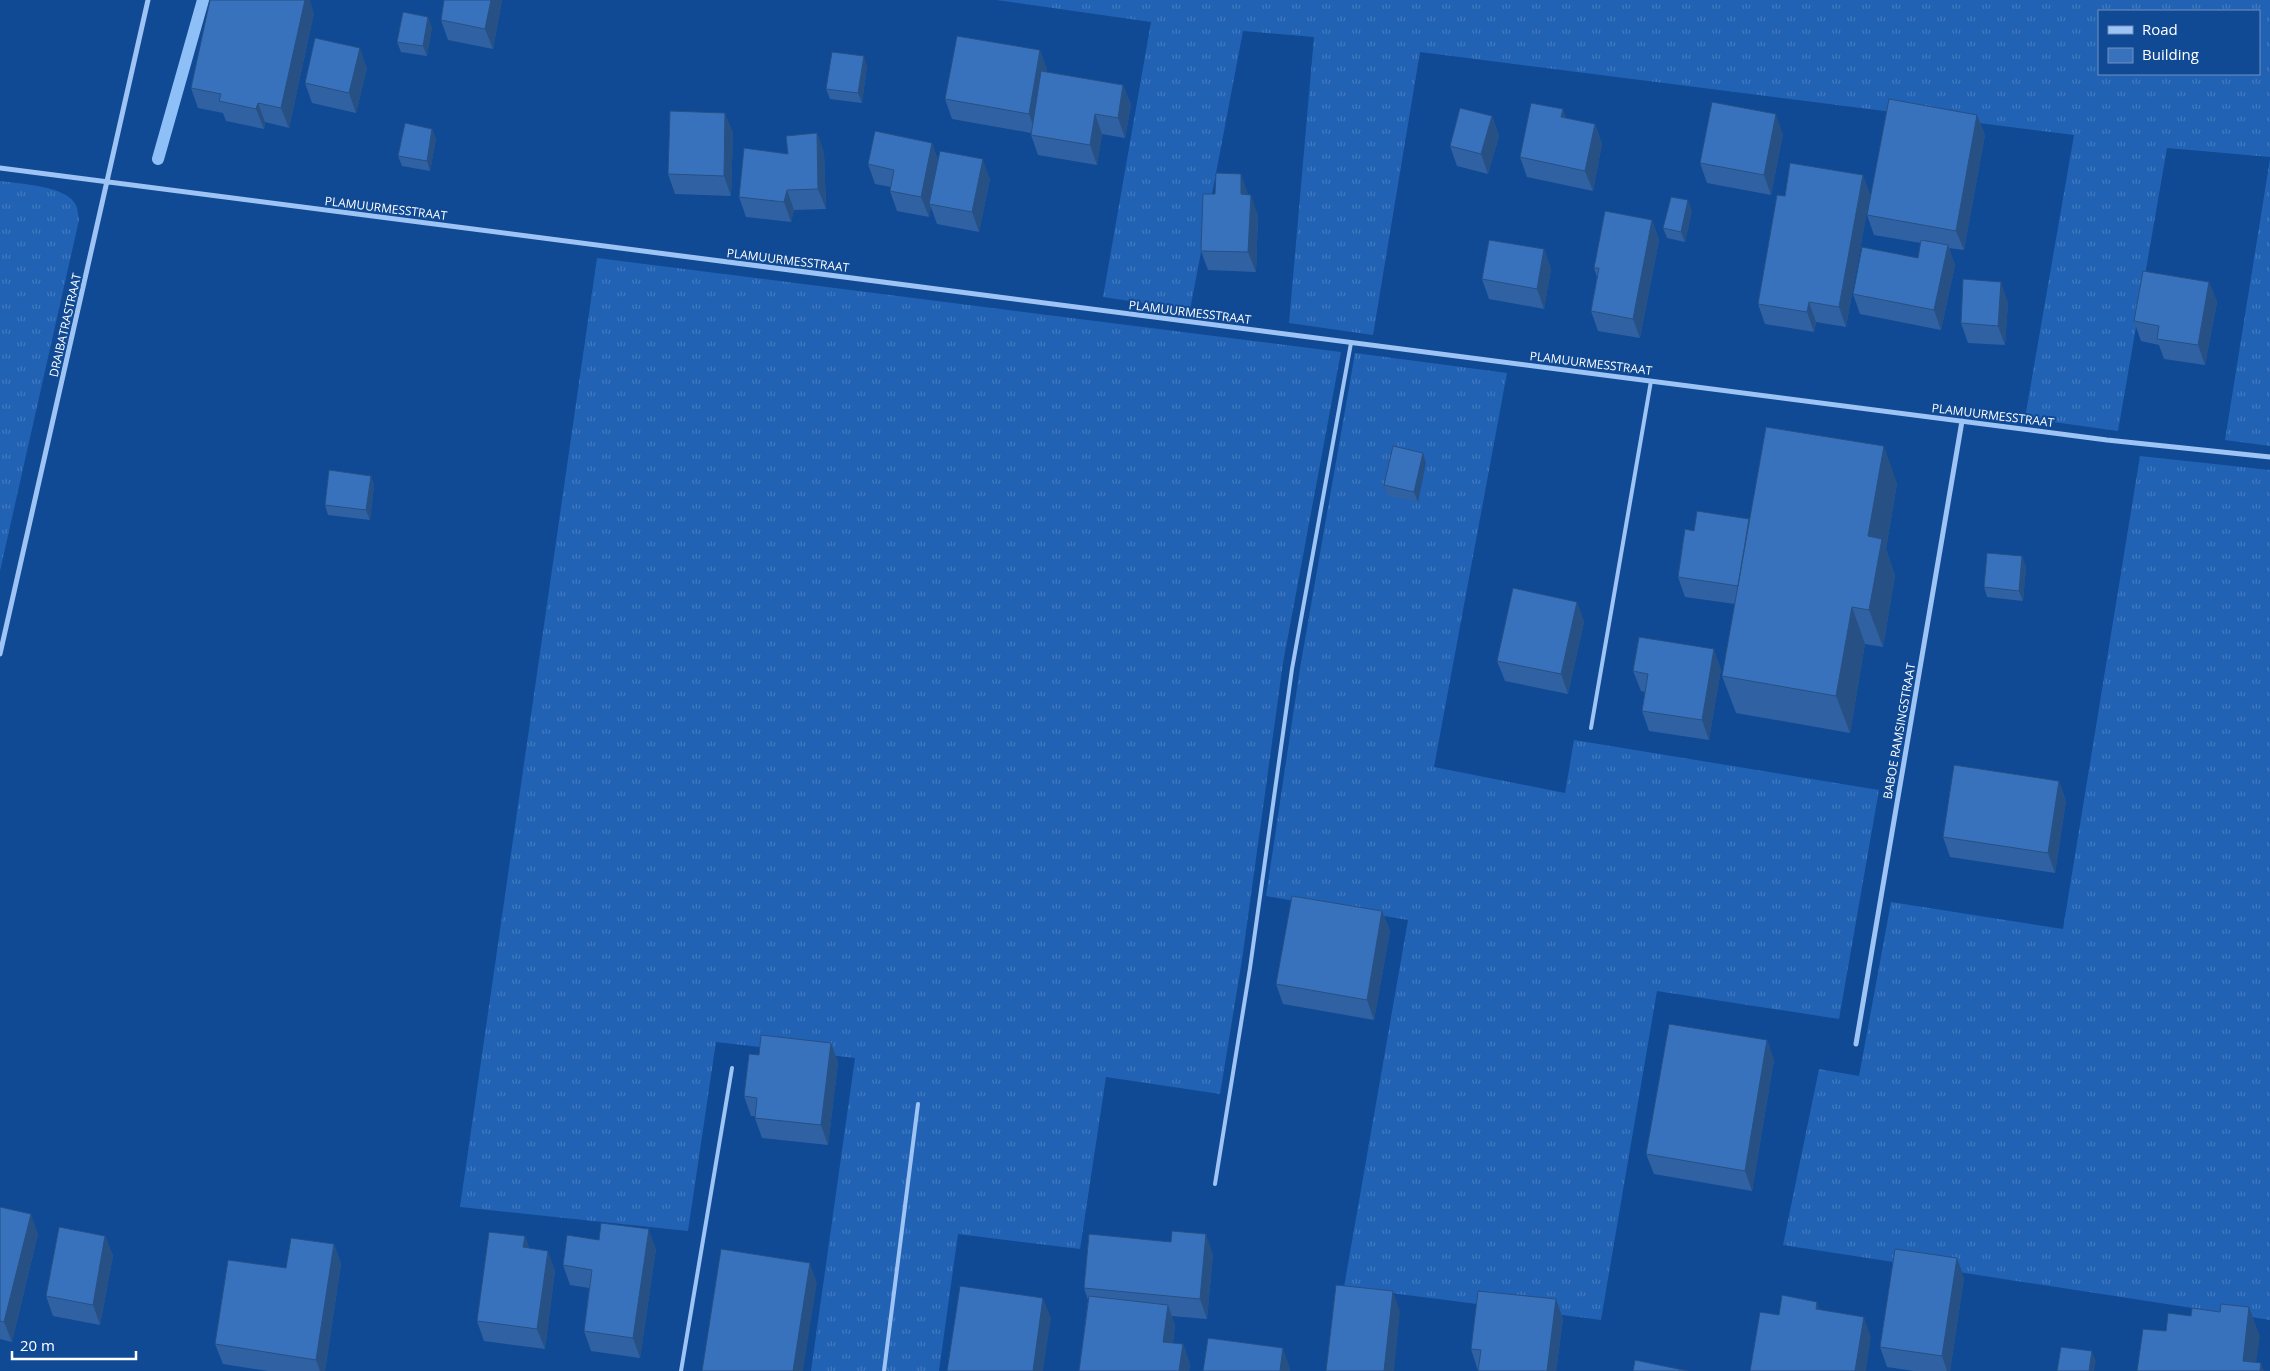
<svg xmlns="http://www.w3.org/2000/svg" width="2270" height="1371" viewBox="0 0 2270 1371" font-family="'Open Sans',sans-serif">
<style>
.grass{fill:url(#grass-tufts);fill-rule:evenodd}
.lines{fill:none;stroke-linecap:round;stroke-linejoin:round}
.stream{stroke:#8ebff7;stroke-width:12}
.lane{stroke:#9dc4f4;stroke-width:4}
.street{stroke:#9dc4f4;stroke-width:5}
.wall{fill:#3062a3}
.shaded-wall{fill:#275084}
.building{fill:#3872bd;stroke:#275084}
.labels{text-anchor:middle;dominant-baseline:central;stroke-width:4;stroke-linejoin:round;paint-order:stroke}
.street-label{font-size:12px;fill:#fff;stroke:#104994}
</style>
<defs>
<pattern id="grass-tufts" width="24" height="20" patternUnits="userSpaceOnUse" patternTransform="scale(1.25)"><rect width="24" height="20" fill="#2162b4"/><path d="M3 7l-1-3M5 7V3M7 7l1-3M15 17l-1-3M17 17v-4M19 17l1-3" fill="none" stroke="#427abf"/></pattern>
</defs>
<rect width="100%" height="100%" fill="#104994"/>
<!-- grass -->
<path class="grass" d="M 996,0 L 2270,0 L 2270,157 L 2167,148 L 2118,431 L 2025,418 L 2074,135 L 1420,52 L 1373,335 L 1289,323 L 1314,37 L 1243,31 L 1190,310 L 1103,297 L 1151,22 ZM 2099,11 L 2259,11 L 2259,74 L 2099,74 Z
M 2270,159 L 2270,446 L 2225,440 Z
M 0,181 C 19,184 66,185 76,205 C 78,209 78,215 79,220 L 0,571 Z
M 597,258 L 1341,352 L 1283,663 L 1242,960 L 1220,1094 L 1106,1077 L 1080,1249 L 958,1234 L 939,1371 L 811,1371 L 855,1058 L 716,1042 L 688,1231 L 460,1207 Z
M 1355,353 L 1507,373 L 1434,767 L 1565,793 L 1574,740 L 1879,790 L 1839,1019 L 1657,991 L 1601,1320 L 1344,1287 L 1408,920 L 1266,896 L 1300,668 Z
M 2140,456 L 2270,470 L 2270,1320 L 1783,1245 L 1819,1069 L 1859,1076 L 1891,902 L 2063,929 Z"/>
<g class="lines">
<!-- stream -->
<path class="stream" d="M 158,159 L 203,0"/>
<!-- lane -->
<path class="lane" d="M 1591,728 L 1651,381
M 1215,1184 L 1250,968 L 1292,669 L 1351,343
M 681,1371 L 732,1068
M 884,1371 L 918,1104"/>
<!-- street -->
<path class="street" d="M 0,168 L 2107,440 L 2270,457
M 0,654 L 148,0
M 1856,1044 L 1962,421"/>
</g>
<!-- wall -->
<path class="wall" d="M 444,0 L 502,0 L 493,49 L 448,40 L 441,20 Z
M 314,13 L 289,128 L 265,122 L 264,129 L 226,121 L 223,113 L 198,108 L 191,88 Z
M 432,27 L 427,56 L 401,52 L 397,42 Z
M 1040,50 L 1047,70 L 1047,72 L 1123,85 L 1131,105 L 1125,138 L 1102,134 L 1097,165 L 1038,155 L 1031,135 L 1031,133 L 952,119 L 945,99 Z
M 867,66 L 862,103 L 830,99 L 826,89 Z
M 367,68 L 356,113 L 312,103 L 305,83 Z
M 1977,115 L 1985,135 L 1964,250 L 1949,248 L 1955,265 L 1941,330 L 1860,314 L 1853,294 L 1918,258 L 1921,243 L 1874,235 L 1867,215 Z
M 1492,116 L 1499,136 L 1488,174 L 1457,166 L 1450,146 Z
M 1566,118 L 1595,124 L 1602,144 L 1593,191 L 1527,177 L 1520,157 Z
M 432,129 L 436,139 L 430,171 L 402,166 L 398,156 Z
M 733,132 L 731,196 L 675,194 L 668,174 Z
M 817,133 L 824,153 L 826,209 L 794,210 L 791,222 L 746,217 L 739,197 L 788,154 Z
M 1783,134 L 1771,195 L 1707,183 L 1700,163 Z
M 932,143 L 938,160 L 990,179 L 979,232 L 937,224 L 931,207 L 929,217 L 897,211 L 890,191 L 891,187 L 875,184 L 868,164 Z
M 1241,174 L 1248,195 L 1258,215 L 1256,272 L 1208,270 L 1201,251 L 1215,194 Z
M 1863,175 L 1870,195 L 1846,327 L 1816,322 L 1814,332 L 1765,324 L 1758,304 L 1785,196 Z
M 1692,211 L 1685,242 L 1667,238 L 1663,228 Z
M 1652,220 L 1659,240 L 1640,338 L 1598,331 L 1591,311 L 1597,277 L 1594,268 Z
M 1544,249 L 1551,269 L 1544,309 L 1489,299 L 1482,279 Z
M 2209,282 L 2217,302 L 2205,365 L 2164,359 L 2159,345 L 2141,341 L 2134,321 Z
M 2008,302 L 2005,345 L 1968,343 L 1961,323 Z
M 1423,453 L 1426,463 L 1418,502 L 1388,496 L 1384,485 Z
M 371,476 L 374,486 L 370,520 L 328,515 L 325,505 Z
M 1897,483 L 1886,549 L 1895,576 L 1883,647 L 1865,644 L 1850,733 L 1736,713 L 1722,676 L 1735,604 L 1685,597 L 1678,577 L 1694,531 L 1749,521 Z
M 2022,556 L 2026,567 L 2023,601 L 1987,597 L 1984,587 Z
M 1577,602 L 1584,622 L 1568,694 L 1505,681 L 1497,661 Z
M 1721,669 L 1709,740 L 1649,731 L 1642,711 L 1645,692 L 1641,691 L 1633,671 Z
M 2059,781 L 2066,801 L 2055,873 L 1950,857 L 1943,837 Z
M 1382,911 L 1390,931 L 1374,1020 L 1283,1004 L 1276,984 Z
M 1767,1040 L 1774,1060 L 1752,1191 L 1654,1174 L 1646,1154 Z
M 831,1043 L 838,1063 L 828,1145 L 762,1138 L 755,1118 L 755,1116 L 751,1116 L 744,1096 L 759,1055 Z
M 0,1207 L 38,1234 L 12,1342 L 0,1339 Z
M 105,1236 L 113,1256 L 100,1325 L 53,1316 L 46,1296 Z
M 525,1236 L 529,1248 L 555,1270 L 545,1349 L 484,1341 L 477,1321 Z
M 599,1240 L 656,1249 L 640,1358 L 591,1351 L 584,1331 L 589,1288 L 570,1285 L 563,1265 Z
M 334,1244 L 341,1264 L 325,1371 L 268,1371 L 223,1364 L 215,1344 L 286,1268 Z
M 1213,1254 L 1207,1319 L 1171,1316 L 1175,1325 L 1173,1343 L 1183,1344 L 1190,1364 L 1189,1371 L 1079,1371 L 1088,1300 L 1084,1288 Z
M 1964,1278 L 1950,1371 L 1914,1371 L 1887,1367 L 1880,1347 Z
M 1556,1299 L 1563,1319 L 1556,1371 L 1478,1371 L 1471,1349 Z"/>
<!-- shaded-wall -->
<path class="shaded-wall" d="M 305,0 L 310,0 L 314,13 L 289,128 L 281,108 Z
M 491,0 L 502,0 L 493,49 L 485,29 Z
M 428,17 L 432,27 L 427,56 L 423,46 Z
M 360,48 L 367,68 L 356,113 L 349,93 Z
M 1040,50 L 1047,70 L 1036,134 L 1029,114 Z
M 864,56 L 867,66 L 862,103 L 858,93 Z
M 1123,85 L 1131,105 L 1125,138 L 1118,118 Z
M 258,103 L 265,122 L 264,129 L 256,109 Z
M 1563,109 L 1570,129 L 1561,117 Z
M 725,113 L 733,132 L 731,196 L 724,176 Z
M 1095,114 L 1102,134 L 1097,165 L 1090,145 Z
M 1776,114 L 1783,134 L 1771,195 L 1764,175 Z
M 1977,115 L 1985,135 L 1964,250 L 1956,231 Z
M 1492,116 L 1499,136 L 1488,174 L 1481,154 Z
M 1595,124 L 1602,144 L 1593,191 L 1585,171 Z
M 432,129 L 436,139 L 430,171 L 427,161 Z
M 817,133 L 824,153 L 826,209 L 818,189 Z
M 932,143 L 939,163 L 929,204 L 931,207 L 929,217 L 921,197 Z
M 983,159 L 990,179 L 979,232 L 972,212 Z
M 1241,174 L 1248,194 L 1248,214 L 1241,194 Z
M 1863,175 L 1870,195 L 1846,327 L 1839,307 Z
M 787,190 L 794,210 L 791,222 L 784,202 Z
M 1251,195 L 1258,215 L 1256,272 L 1248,252 Z
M 1688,200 L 1692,211 L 1685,242 L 1681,232 Z
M 1652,220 L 1659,240 L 1640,338 L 1633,319 Z
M 1948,245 L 1955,265 L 1941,330 L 1934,310 Z
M 1544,249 L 1551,269 L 1544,309 L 1537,289 Z
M 2001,282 L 2008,302 L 2005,345 L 1998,326 Z
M 2209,282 L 2217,302 L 2205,365 L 2198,345 Z
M 1809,302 L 1816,322 L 1814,332 L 1807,312 Z
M 1884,446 L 1897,483 L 1886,549 L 1895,576 L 1883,647 L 1869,610 L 1868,536 Z
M 1423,453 L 1426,463 L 1418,502 L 1414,492 Z
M 371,476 L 374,486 L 370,520 L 366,510 Z
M 2022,556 L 2026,567 L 2023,601 L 2019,591 Z
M 1577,602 L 1584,622 L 1568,694 L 1561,674 Z
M 1852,607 L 1865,644 L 1850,733 L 1836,696 Z
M 1714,649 L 1721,669 L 1709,740 L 1702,720 Z
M 2059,781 L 2066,801 L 2055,873 L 2048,853 Z
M 1382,911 L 1390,931 L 1374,1020 L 1367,1000 Z
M 1767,1040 L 1774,1060 L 1752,1191 L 1745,1171 Z
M 831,1043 L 838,1063 L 828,1145 L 821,1125 Z
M 31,1214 L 38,1234 L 12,1342 L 4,1322 Z
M 649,1229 L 656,1249 L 640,1358 L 633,1338 Z
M 1206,1234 L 1213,1254 L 1207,1319 L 1200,1299 Z
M 105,1236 L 113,1256 L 100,1325 L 93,1305 Z
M 525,1236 L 532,1256 L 523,1247 Z
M 334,1244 L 341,1264 L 325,1371 L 320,1371 L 316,1360 Z
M 548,1251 L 555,1270 L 545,1349 L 537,1329 Z
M 1957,1258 L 1964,1278 L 1950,1371 L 1947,1371 L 1942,1356 Z
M 810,1263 L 817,1283 L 803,1371 L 793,1371 Z
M 1393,1291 L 1400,1311 L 1394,1371 L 1384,1371 Z
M 1043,1298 L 1051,1318 L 1043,1371 L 1033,1371 Z
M 1556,1299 L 1563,1319 L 1556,1371 L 1547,1371 Z
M 1817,1302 L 1824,1321 L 1816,1309 Z
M 1168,1305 L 1175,1325 L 1170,1362 L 1163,1342 Z
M 2249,1307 L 2260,1336 L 2255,1371 L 2243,1361 Z
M 1864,1317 L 1871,1337 L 1866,1371 L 1855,1371 Z
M 1183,1344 L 1190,1364 L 1189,1371 L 1179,1371 Z
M 1283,1348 L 1290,1368 L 1290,1371 L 1280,1371 Z
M 2092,1351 L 2096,1361 L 2094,1371 L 2089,1371 Z
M 2261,1363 L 2264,1371 L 2260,1371 Z"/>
<!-- building -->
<path class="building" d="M 210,0 L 305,0 L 281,108 L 258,103 L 256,109 L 219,101 L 221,94 L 191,88 Z
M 444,0 L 491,0 L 485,29 L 441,20 Z
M 403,12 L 428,17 L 423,46 L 397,42 Z
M 957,36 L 1040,50 L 1029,114 L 945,99 Z
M 315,38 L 360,48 L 349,93 L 305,83 Z
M 832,52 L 864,56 L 858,93 L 826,89 Z
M 1041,71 L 1123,85 L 1118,118 L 1095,114 L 1090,145 L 1031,135 Z
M 1889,99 L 1977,115 L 1956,231 L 1867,215 Z
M 1712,102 L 1776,114 L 1764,175 L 1700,163 Z
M 1531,103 L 1563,109 L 1561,117 L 1595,124 L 1585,171 L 1520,157 Z
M 1460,108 L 1492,116 L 1481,154 L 1450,146 Z
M 670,111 L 725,113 L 724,176 L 668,174 Z
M 405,123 L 432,129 L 427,161 L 398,156 Z
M 875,131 L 932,143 L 921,197 L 890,191 L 894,170 L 868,164 Z
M 817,133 L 818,189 L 787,190 L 784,202 L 739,197 L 744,148 L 788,154 L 786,136 Z
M 940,151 L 983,159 L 972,212 L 929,204 Z
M 1790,163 L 1863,175 L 1839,307 L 1809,302 L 1807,312 L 1758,304 L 1777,195 L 1785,196 Z
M 1216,173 L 1241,174 L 1241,194 L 1251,195 L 1248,252 L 1201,251 L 1203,194 L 1215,194 Z
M 1671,197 L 1688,200 L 1681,232 L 1663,228 Z
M 1605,211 L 1652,220 L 1633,319 L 1591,311 L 1599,268 L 1594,268 Z
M 1489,240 L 1544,249 L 1537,289 L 1482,279 Z
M 1921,240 L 1948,245 L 1934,310 L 1853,294 L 1862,247 L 1918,258 Z
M 2143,271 L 2209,282 L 2198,345 L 2157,339 L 2159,326 L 2134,321 Z
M 1963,279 L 2001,282 L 1998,326 L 1961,323 Z
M 1766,427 L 1884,446 L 1868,536 L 1882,539 L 1869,610 L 1852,607 L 1836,696 L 1722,676 Z
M 1393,446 L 1423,453 L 1414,492 L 1384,485 Z
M 329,470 L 371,476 L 366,510 L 325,505 Z
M 1697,511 L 1749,519 L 1738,586 L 1678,577 L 1685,529 L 1694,531 Z
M 1987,553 L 2022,556 L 2019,591 L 1984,587 Z
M 1513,588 L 1577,602 L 1561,674 L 1497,661 Z
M 1639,637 L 1714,649 L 1702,720 L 1642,711 L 1648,674 L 1633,671 Z
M 1954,765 L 2059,781 L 2048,853 L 1943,837 Z
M 1292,896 L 1382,911 L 1367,1000 L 1276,984 Z
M 1669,1024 L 1767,1040 L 1745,1171 L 1646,1154 Z
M 761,1035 L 831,1043 L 821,1125 L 755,1118 L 757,1098 L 744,1096 L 749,1054 L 759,1055 Z
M 0,1207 L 31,1214 L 4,1322 L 0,1321 Z
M 601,1223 L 649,1229 L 633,1338 L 584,1331 L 592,1270 L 563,1265 L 567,1235 L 599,1240 Z
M 59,1227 L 105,1236 L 93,1305 L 46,1296 Z
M 1172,1231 L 1206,1234 L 1200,1299 L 1084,1288 L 1089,1234 L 1171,1242 Z
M 489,1232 L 525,1236 L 523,1247 L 548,1251 L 537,1329 L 477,1321 Z
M 291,1238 L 334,1244 L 316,1360 L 215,1344 L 228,1260 L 286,1268 Z
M 721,1249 L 810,1263 L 793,1371 L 702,1371 Z
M 1895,1249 L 1957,1258 L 1942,1356 L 1880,1347 Z
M 1336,1285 L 1393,1291 L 1384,1371 L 1326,1371 Z
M 960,1286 L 1043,1298 L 1033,1371 L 947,1371 Z
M 1478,1291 L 1556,1299 L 1547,1371 L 1478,1371 L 1481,1350 L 1471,1349 Z
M 1782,1295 L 1817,1302 L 1816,1309 L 1864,1317 L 1855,1371 L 1750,1371 L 1760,1312 L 1779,1315 Z
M 1089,1296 L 1168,1305 L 1163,1342 L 1183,1344 L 1179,1371 L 1079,1371 Z
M 2221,1304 L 2249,1307 L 2243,1361 L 2261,1363 L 2260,1371 L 2137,1371 L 2143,1329 L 2166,1331 L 2168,1313 L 2191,1316 L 2192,1308 L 2220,1312 Z
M 1208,1338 L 1283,1348 L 1280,1371 L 1203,1371 Z
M 2061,1347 L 2092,1351 L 2089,1371 L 2057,1371 Z
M 1635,1360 L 1688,1371 L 1633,1371 Z"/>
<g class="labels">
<!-- street labels -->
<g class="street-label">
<text transform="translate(386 208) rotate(7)">PLAMUURMESSTRAAT</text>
<text transform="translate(788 260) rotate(7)">PLAMUURMESSTRAAT</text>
<text transform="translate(1190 312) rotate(7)">PLAMUURMESSTRAAT</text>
<text transform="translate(65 325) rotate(-77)">DRAIBATRASTRAAT</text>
<text transform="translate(1591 363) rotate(7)">PLAMUURMESSTRAAT</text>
<text transform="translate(1993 415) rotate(7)">PLAMUURMESSTRAAT</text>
<text transform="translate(1899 731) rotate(-80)">BABOE RAMSINGSTRAAT</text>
</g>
</g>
<!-- legend -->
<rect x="2098" y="10" width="162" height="65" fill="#104994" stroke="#7092bf"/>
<rect x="2108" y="26" width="25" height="8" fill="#9dc4f4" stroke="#7092bf"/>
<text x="2142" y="35" font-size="15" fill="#ffffff">Road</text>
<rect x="2108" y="48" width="25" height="15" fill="#3872bd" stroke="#7092bf"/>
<text x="2142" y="60" font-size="15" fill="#ffffff">Building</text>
<!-- scale -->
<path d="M12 1351v8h124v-8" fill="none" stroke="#ffffff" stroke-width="2.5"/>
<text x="20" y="1351" font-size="15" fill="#ffffff" stroke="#104994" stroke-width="4" paint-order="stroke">20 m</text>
</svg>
